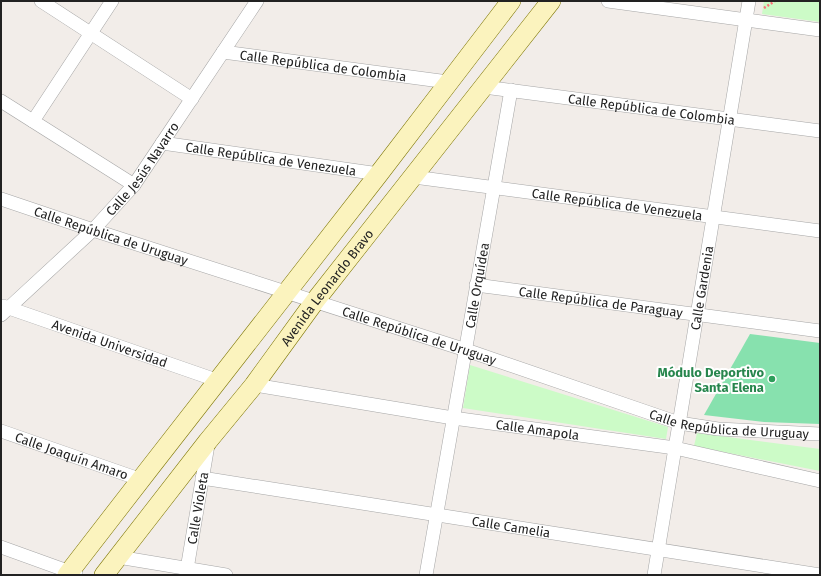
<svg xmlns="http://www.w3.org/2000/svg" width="821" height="576" viewBox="0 0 821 576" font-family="'Fira Sans',sans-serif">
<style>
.park{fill:#ccfbc7}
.pitch{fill:#87e1ae}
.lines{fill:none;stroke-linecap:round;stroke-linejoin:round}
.street-casing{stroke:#a6a6a6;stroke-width:14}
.secondary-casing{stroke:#7e7604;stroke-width:20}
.path{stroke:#fc707a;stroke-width:2.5;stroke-dasharray:2 2;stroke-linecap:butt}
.street{stroke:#fff;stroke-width:13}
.secondary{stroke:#fbf3be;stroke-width:19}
.leisure-dot{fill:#2e9e5b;stroke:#fff;stroke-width:1.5}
.labels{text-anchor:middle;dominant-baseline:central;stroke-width:4;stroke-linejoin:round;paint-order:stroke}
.street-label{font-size:13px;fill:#222;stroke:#fff}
.leisure-label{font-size:13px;font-weight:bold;fill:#27864d;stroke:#fff;text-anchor:end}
</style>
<rect width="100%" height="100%" fill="#f2ede9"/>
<!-- park -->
<path class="park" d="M 764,1 L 820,1 L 820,22 L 762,14 Z
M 470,365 L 668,427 L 666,439 L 463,408 Z
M 697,433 L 820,449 L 820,471 L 694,446 Z"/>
<!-- pitch -->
<path class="pitch" d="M 750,334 L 820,343 L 820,424 L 764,422 L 704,415 Z"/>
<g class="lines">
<defs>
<g id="street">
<path d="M 41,1 L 192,99"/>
<path d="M 608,1 L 820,30"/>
<path id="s1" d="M 223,52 L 448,82"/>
<path id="s2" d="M 484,87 L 820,131"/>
<path d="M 1,101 L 134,185"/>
<path d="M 33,121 L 112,1"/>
<path id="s3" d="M 162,143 L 379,174"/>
<path id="s4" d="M 414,177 L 820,231"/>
<path id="s5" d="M 1,199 L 93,230 L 466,350 L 679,423 L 718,429 L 820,434"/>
<path id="s6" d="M 476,285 L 820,331"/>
<path id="s7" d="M 3,306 L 219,381"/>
<path id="s8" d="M 1,315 L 93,230 L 134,185 L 257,1"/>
<path id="s9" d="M 254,385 L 453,418 L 675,448 L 820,481"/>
<path id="s10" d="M 1,431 L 142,480"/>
<path id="s11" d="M 202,478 L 820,575"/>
<path d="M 1,547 L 76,574"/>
<path d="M 118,557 L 226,575"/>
<path id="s12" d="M 186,575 L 208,445"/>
<path id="s13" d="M 426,575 L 511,90"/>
<path id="s14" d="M 654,575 L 749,1"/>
</g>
<g id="secondary">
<path d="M 67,575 C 170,441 275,308 378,175 C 423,117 466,59 511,1"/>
<path id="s15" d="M 104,575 L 208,441 L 254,385 L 315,301 L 551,1"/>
</g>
</defs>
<!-- street casing -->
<use href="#street" class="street-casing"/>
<!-- secondary casing -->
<use href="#secondary" class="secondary-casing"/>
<!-- path -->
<path class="path" d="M 764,8 L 775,1"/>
<!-- street -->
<use href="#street" class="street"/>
<!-- secondary -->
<use href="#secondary" class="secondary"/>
</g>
<!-- markers -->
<circle class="leisure-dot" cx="772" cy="379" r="4"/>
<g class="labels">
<!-- street labels -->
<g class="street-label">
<text stroke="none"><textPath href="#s1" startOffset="101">Calle República de Colombia</textPath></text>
<text stroke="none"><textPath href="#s2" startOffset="169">Calle República de Colombia</textPath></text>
<text stroke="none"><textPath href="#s3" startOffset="110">Calle República de Venezuela</textPath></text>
<text stroke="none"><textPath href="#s8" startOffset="204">Calle Jesús Navarro</textPath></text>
<text stroke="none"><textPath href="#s4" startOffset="205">Calle República de Venezuela</textPath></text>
<text stroke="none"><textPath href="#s5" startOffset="116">Calle República de Uruguay</textPath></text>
<text stroke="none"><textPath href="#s13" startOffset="294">Calle Orquídea</textPath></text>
<text stroke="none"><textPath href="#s15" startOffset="364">Avenida Leonardo Bravo</textPath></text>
<text stroke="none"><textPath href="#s14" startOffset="291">Calle Gardenia</textPath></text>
<text stroke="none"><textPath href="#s6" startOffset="126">Calle República de Paraguay</textPath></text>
<text stroke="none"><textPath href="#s5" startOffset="440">Calle República de Uruguay</textPath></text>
<text stroke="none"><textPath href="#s7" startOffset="113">Avenida Universidad</textPath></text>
<text stroke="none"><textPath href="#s5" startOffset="764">Calle República de Uruguay</textPath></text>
<text stroke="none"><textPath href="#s9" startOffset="287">Calle Amapola</textPath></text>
<text stroke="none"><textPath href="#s10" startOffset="75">Calle Joaquín Amaro</textPath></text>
<text stroke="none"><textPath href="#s12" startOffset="68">Calle Violeta</textPath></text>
<text stroke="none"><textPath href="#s11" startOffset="313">Calle Camelia</textPath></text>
</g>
<!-- leisure labels -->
<g class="leisure-label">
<text x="764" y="372">Módulo Deportivo<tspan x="764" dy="15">Santa Elena</tspan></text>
</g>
</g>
<!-- border -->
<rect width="821" height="576" fill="none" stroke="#222222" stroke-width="4"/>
</svg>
